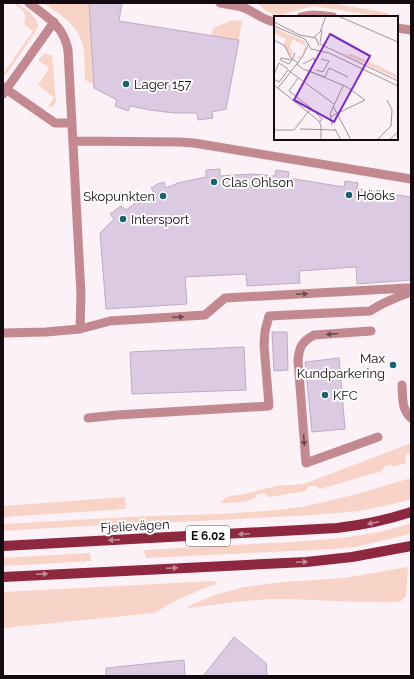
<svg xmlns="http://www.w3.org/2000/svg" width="414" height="679" viewBox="0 0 414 679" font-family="Raleway,sans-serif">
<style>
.green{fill:#f8d3c8}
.building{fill:#dbcae1;stroke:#bdacc3}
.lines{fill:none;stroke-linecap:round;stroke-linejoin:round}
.service{stroke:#c38990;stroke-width:9}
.primary{stroke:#8d2840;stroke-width:10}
.oneway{fill:#6c4a50}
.oneway2{fill:#c08996}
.poi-dot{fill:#1a6471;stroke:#fff;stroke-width:1.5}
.labels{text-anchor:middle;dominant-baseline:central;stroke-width:4;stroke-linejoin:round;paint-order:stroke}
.shield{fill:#fff;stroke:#5a5458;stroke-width:1}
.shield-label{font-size:12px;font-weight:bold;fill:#140b11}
.poi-label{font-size:13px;fill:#140b11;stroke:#fff;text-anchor:start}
.street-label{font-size:13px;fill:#140b11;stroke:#fff}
.inset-road{fill:none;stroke:#9f959b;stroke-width:1}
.view{fill:#7b2cbf;fill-opacity:0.15;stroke:#7b2cbf;stroke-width:2}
.inset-edge{fill:none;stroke:#140b11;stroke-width:2}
</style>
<rect width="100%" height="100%" fill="#fcf1f7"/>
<!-- green -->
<path class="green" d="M 17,3 C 23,8 36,15 38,24 C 38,26 37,29 36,31 L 7,73 L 3,75 L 3,74 L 33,31 L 24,24 C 28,15 23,10 16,5 Z
M 44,3 L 89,3 L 93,84 L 85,80 C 84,68 86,51 81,40 C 76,23 57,13 44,3 Z
M 258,3 L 331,3 L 388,13 L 388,17 L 383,17 L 313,6 L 280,15 C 270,14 264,11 258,3 Z
M 233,20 L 242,21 L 239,40 L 211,35 L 213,28 Z
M 44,54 L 52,55 L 56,102 L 52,107 L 48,106 L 54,98 L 38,85 L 49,68 L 38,60 Z
M 411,443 L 411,453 L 406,455 L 405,460 L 406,463 L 393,467 L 391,464 L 384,467 L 382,471 L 320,489 L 316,486 L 309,486 L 306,491 L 269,497 L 266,495 L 265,493 L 257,494 C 256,497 256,498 253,499 C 246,503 229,503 220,503 L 225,498 L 231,496 L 245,494 L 276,486 L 304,484 Z
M 411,478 L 411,499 C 361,515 307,515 255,518 C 171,523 87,525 3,531 L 3,524 L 147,516 L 221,514 L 277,510 L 301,507 L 324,502 L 357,494 Z
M 125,497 L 126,509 L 3,517 L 3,506 Z
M 411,523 L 410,534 L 355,547 L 333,549 L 146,558 L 144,550 C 186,548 229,545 272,543 C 319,540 366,539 411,523 Z
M 90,553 L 91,561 L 3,566 L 3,558 Z
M 408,567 L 406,596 L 400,602 C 361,603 321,600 281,599 C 251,599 220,604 190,608 L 186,607 L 215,595 L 244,587 L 283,582 L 344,578 L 396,569 Z
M 213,581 L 216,582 L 217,584 L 205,588 L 177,600 L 154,613 L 3,628 L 3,592 Z"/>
<!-- building -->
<path class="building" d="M 89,3 L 122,3 L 119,21 L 239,40 L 226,109 L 212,112 L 213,118 L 198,120 L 197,113 L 174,113 L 150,110 L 130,106 L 128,111 L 115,106 L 117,100 L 94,88 Z
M 220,169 L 220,176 L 252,174 L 275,176 L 276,170 L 289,172 L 288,178 L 344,187 L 345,181 L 358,183 L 357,189 L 411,197 L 411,280 L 357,284 L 356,267 L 299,271 L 300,283 L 247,286 L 246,274 L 185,277 L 187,304 L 106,309 L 100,233 L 114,219 L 110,214 L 121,206 L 126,210 L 140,200 L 154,193 L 151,188 L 158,184 L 164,182 L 166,188 L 178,183 L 206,177 L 206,170 Z
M 272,332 L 287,332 L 288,370 L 274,371 Z
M 244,347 L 246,390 L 132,394 L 130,352 Z
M 339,358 L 345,429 L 312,432 L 305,362 Z
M 234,637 L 266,663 L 267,676 L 203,676 Z
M 184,660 L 185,676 L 106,676 L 106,668 Z"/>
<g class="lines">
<!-- service -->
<path class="service" d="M 29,3 C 48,18 63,25 68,50 L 81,294 L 80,329
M 220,3 L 238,6
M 238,3 L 238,6 C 253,9 260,20 275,22
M 301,17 C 312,14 321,15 333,17
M 397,28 L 411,30
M 3,87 L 55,123 L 72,123
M 3,94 L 54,22
M 74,141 L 180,142 L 194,143 L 411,179
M 371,331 L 314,335 C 301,342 299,348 298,361 L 306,463 L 378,437
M 3,333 L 46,332 L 80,329 L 110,321 L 205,315 L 225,298 L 408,288 L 411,289
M 402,385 C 403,397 401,409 411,418
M 88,418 L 117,415 L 269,406 L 264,345 L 265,331 L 269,316 L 370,311 C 382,303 397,297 411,292"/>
<!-- primary -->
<path class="primary" d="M 3,546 L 337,528 C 363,525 387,520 411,512
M 3,577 L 306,562 L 352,557 L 411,546"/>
</g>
<!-- one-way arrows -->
<defs><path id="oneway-solid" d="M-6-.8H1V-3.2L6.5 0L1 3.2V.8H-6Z"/></defs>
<g class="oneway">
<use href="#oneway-solid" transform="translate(302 294) rotate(-3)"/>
<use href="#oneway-solid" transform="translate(178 317) rotate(-3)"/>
<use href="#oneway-solid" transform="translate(332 334) rotate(175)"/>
<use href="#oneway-solid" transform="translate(304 440) rotate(86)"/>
</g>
<g class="oneway2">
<use href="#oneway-solid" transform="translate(373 523) rotate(168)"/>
<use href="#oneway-solid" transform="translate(244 534) rotate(177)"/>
<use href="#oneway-solid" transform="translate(114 540) rotate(177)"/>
<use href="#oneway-solid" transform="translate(302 562) rotate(-3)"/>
<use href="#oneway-solid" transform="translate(172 568) rotate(-3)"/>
<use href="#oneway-solid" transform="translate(42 574) rotate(-3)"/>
</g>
<!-- markers -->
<g class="poi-dot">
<circle cx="126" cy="84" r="4"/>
<circle cx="214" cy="182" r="4"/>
<circle cx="349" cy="195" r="4"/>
<circle cx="163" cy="196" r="4"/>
<circle cx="123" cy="219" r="4"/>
<circle cx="393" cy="365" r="4"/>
<circle cx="325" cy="395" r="4"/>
</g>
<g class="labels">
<!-- shield labels -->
<rect class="shield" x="186" y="526" width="44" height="20" rx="3"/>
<g class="shield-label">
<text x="208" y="536">E 6.02</text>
</g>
<!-- poi labels -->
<g class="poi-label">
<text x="134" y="84">Lager 157</text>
<text x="222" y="182">Clas Ohlson</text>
<text x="357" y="195">Hööks</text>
<text x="155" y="196" text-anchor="end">Skopunkten</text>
<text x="131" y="219">Intersport</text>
<text x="385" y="358" text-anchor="end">Max<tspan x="385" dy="15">Kundparkering</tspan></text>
<text x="333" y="395">KFC</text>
</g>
<!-- street labels -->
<g class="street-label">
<text transform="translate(135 526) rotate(-3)">Fjelievägen</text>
</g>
</g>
<!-- overview -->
<g transform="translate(274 16)">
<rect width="124" height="124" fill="#fcf1f7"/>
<path d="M 0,12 L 31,25 L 32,32 L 26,43 L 20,42 L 28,39 L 31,30 L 20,24 L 18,25 L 16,32 L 19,37 L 17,41 L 9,28 L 12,23 L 0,17 ZM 70,38 L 78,38 L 117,56 L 124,60 L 124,63 Z" fill="#f8d3c8"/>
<path class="inset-road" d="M 64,0 L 124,26M 0,6 L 26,19 L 42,22 L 45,30M 0,10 L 31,23 L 37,33 L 55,37 L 124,70M 40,21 L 46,16 L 52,0M 0,24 L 11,30 L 16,41 L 24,47M 46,27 L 48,14M 46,28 L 124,65M 18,44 L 7,42 L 6,44 L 15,48 L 18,44 L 21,37M 23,48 L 29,53 L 51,61 L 55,52 L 74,61M 29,48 L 40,42 L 41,47M 42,54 L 49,56 L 55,45 L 47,43M 35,55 L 73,71 L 91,84 L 56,101M 0,58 L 5,47 L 14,53M 0,63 L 5,66 L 14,54 L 60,88M 0,69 L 45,105 L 47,110 L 47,124M 4,72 L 29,40 L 34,29M 59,90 L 77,124M 37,92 L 48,103 L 46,106M 58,109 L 56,98 L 69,70M 26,113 L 62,114M 61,113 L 67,124M 0,114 L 20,114 L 37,92 L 15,75 L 24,62M 103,124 L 117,110 L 118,94 L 113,84M 115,124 L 124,116"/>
<path class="view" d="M 56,18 L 96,40 L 60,106 L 20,84 Z"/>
<rect width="124" height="124" class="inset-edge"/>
</g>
<!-- border -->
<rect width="414" height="679" fill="none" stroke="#140b11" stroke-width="8"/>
</svg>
